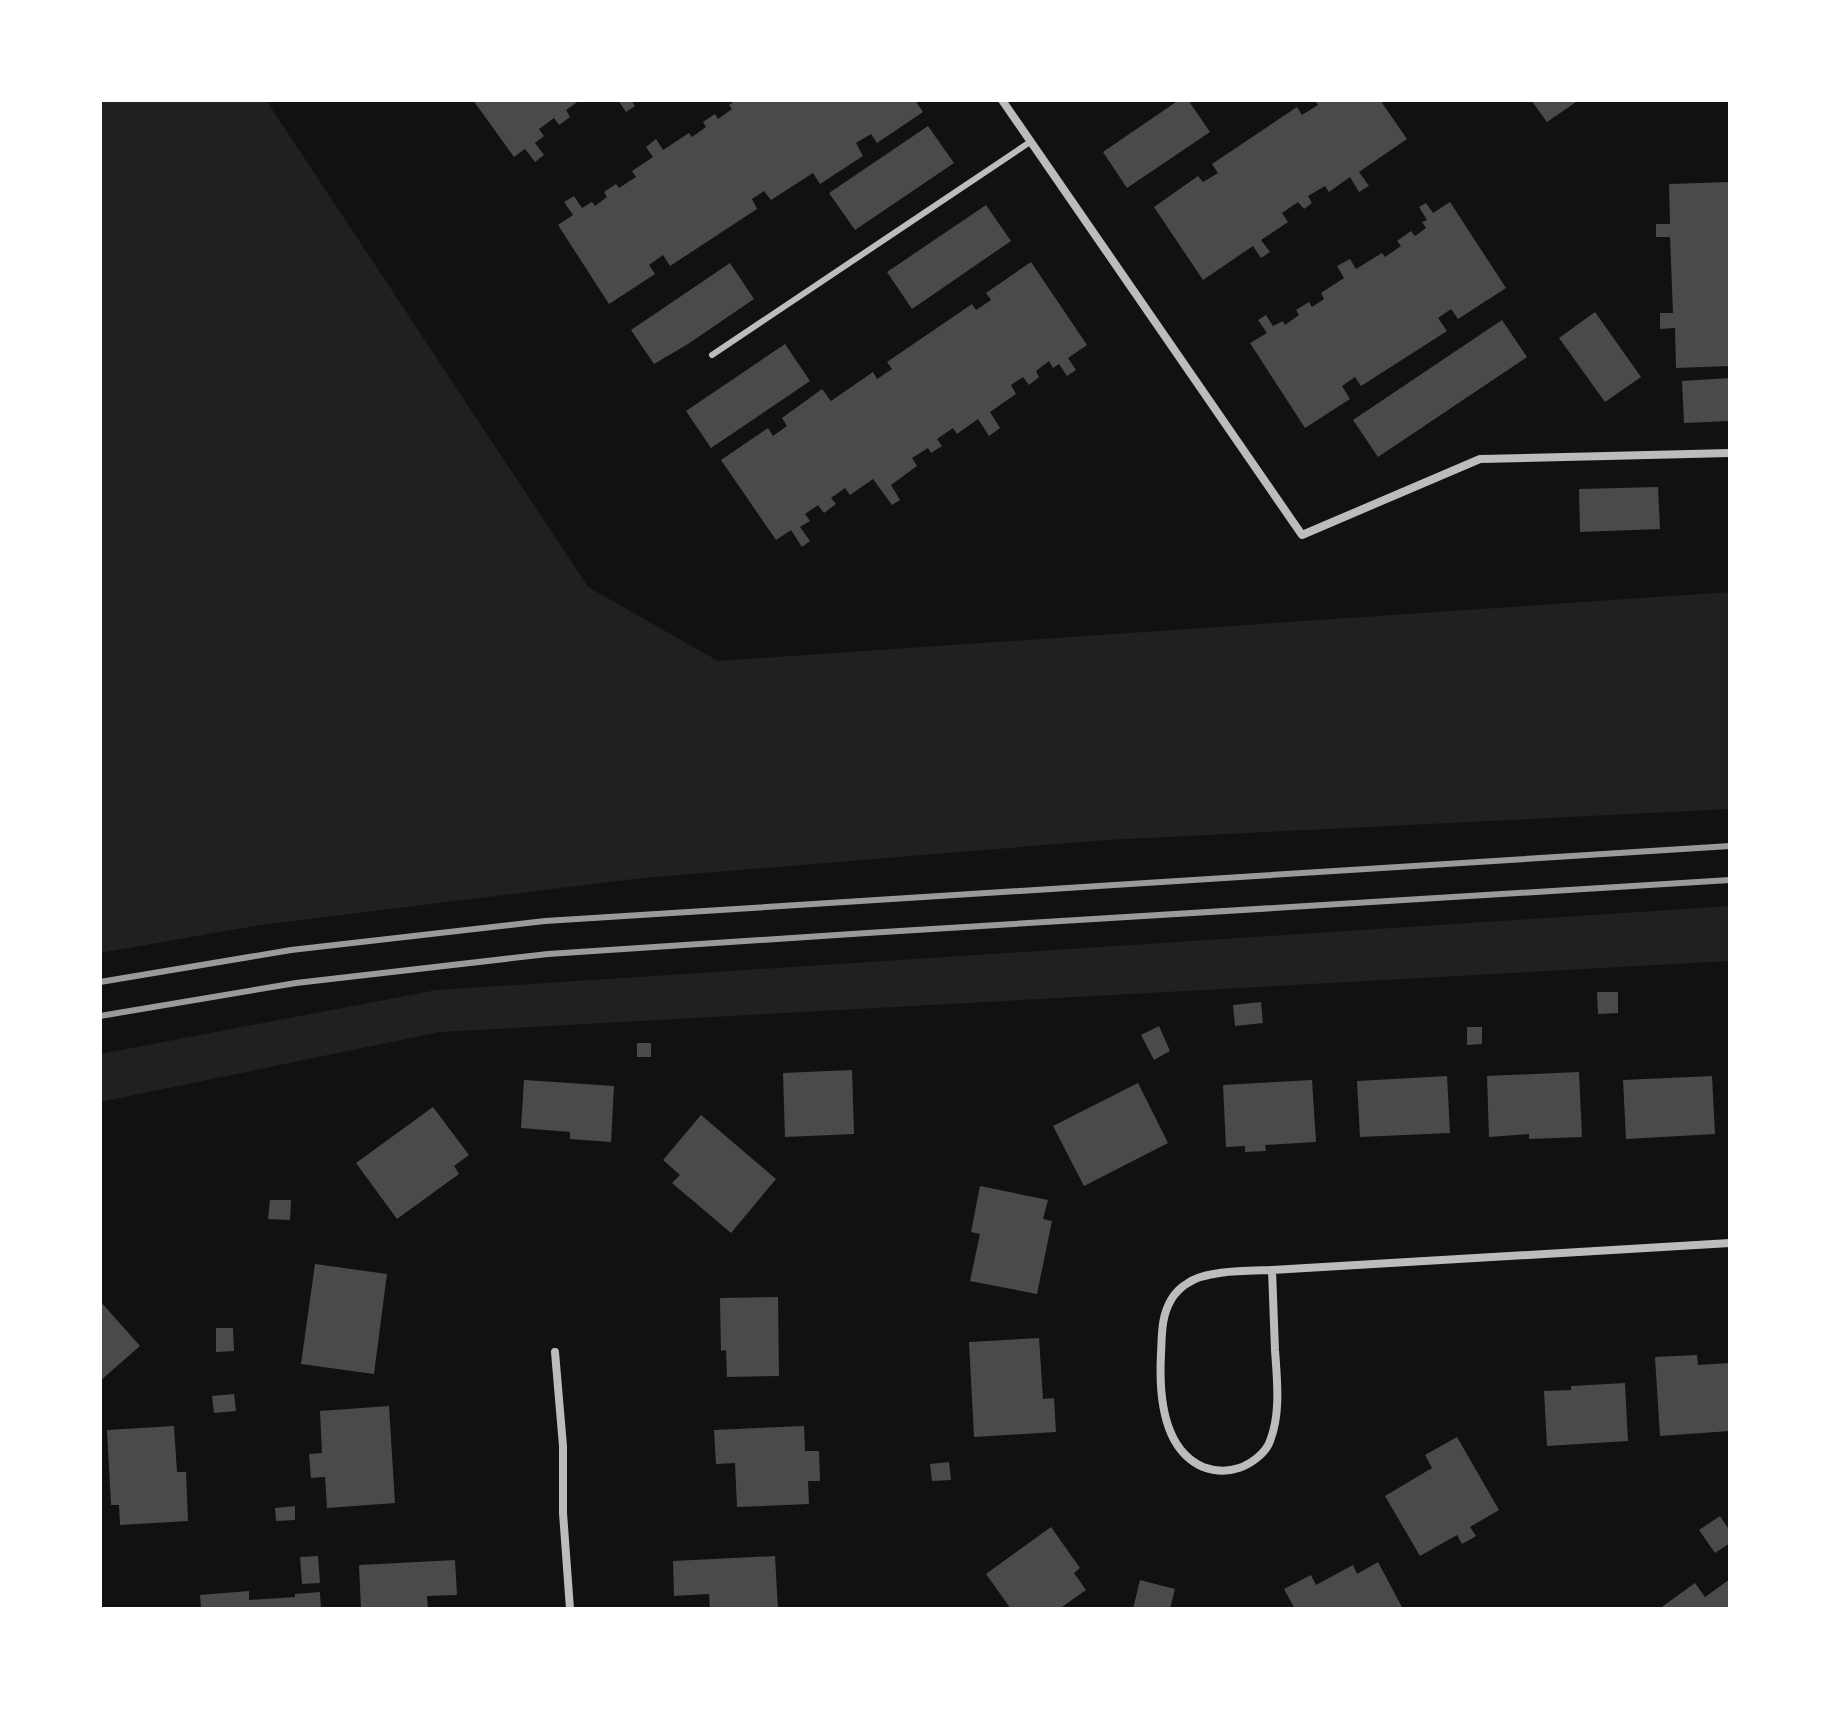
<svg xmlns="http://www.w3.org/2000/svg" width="1830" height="1709" viewBox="0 0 1830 1709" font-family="'Work Sans',sans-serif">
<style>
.green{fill:#202020}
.building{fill:#4a4a4a}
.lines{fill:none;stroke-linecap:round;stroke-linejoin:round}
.service{stroke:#bcbcbc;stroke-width:6}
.minor{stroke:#bcbcbc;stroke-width:8}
.rail{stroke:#9a9a9a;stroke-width:6}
</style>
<rect width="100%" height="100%" fill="#111"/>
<!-- green -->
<path class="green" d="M 100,100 L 266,100 L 588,587 L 718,661 L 1730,592 L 1730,809 L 1106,840 L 642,878 L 261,925 L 100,953 Z
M 1730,906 L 1730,961 L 440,1032 L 100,1102 L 100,1054 L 437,990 Z"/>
<!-- building -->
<path class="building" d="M 473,100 L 580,100 L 566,110 L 570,117 L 559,125 L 554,118 L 539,129 L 544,136 L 535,143 L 544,155 L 535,162 L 525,149 L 514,157 Z
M 618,100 L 631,100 L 635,106 L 626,112 Z
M 736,100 L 915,100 L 923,112 L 877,143 L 871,134 L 856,143 L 863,156 L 820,184 L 813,173 L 771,200 L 764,191 L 752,199 L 757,209 L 670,266 L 663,255 L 649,265 L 655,274 L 609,304 L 558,225 L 573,215 L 564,202 L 574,196 L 582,208 L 592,202 L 595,206 L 607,197 L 604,192 L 616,184 L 619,188 L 636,177 L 632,171 L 653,157 L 646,147 L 656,139 L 663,150 L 689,133 L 692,137 L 706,127 L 703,122 L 715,114 L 718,119 L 732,109 L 729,105 Z
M 1179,100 L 1188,100 L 1210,132 L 1127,188 L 1103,152 Z
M 1315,100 L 1380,100 L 1407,139 L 1359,172 L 1369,186 L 1359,192 L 1350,177 L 1329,192 L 1325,186 L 1308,196 L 1312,203 L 1304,209 L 1298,202 L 1282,213 L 1288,222 L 1261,240 L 1270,252 L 1261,258 L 1253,246 L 1203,280 L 1154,207 L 1198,176 L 1203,182 L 1218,173 L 1212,164 L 1297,107 L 1302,115 L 1318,105 Z
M 1531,100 L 1579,100 L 1547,122 Z
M 928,126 L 954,163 L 855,230 L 829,193 Z
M 1730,182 L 1730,366 L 1676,368 L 1675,328 L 1660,329 L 1660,313 L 1673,313 L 1670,237 L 1656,237 L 1656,224 L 1670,224 L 1669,184 Z
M 1450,202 L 1506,288 L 1458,319 L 1451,309 L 1438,318 L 1447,331 L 1361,386 L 1355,377 L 1342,386 L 1350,399 L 1305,428 L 1250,343 L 1267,333 L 1258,320 L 1266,315 L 1273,326 L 1283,321 L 1285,325 L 1299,315 L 1296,310 L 1309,302 L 1312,307 L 1324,299 L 1321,293 L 1344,278 L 1337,266 L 1350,259 L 1356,269 L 1382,253 L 1385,257 L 1401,246 L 1397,241 L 1411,231 L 1415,236 L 1426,228 L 1422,222 L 1427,220 L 1419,207 L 1426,203 L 1433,213 Z
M 986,205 L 1011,241 L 912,309 L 887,272 Z
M 1031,262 L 1087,345 L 1068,358 L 1076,370 L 1067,376 L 1059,364 L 1053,368 L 1049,361 L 1036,371 L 1039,377 L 1029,385 L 1023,377 L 1011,385 L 1016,394 L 990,412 L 1000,428 L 989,436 L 978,419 L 957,434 L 953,428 L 937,439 L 942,446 L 931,453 L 928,448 L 912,458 L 917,466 L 891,485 L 900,500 L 892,505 L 873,479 L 850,495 L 845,488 L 831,498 L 836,504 L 824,513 L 818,505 L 805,514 L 810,521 L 800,527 L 810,541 L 802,547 L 791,530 L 776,540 L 721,460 L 768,428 L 773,436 L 787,426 L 782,418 L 822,389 L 831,401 L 873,372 L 877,379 L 892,369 L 887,362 L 972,304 L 976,310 L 991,300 L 986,293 Z
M 730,263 L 754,299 L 688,344 L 654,364 L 631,330 Z
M 1595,312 L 1641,377 L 1605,402 L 1559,338 Z
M 1502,320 L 1527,357 L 1378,457 L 1353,420 Z
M 785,344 L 810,381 L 711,448 L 686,411 Z
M 1730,378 L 1730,421 L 1684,423 L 1682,381 Z
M 1658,487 L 1660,529 L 1580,532 L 1579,489 Z
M 1597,992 L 1618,992 L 1618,1013 L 1598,1014 Z
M 1261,1002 L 1263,1023 L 1235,1026 L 1233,1005 Z
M 1159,1026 L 1170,1051 L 1154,1060 L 1141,1035 Z
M 1467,1027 L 1482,1027 L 1482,1044 L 1467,1045 Z
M 637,1043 L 651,1043 L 651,1057 L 637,1057 Z
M 852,1070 L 854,1134 L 785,1137 L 783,1073 Z
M 1579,1072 L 1582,1137 L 1529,1139 L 1529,1134 L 1489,1137 L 1487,1076 Z
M 1447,1076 L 1450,1133 L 1360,1137 L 1357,1081 Z
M 1712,1076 L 1715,1134 L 1626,1139 L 1623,1080 Z
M 524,1080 L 614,1086 L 611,1142 L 570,1139 L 570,1132 L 521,1128 Z
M 1312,1080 L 1316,1142 L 1265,1145 L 1266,1151 L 1245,1152 L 1245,1146 L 1226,1147 L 1223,1085 Z
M 1138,1083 L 1168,1143 L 1084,1186 L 1053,1126 Z
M 433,1107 L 469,1155 L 454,1166 L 459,1174 L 397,1219 L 356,1163 Z
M 701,1115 L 776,1179 L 731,1233 L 672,1183 L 680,1175 L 663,1160 Z
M 980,1186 L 1048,1200 L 1043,1219 L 1052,1221 L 1037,1294 L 970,1281 L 980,1234 L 971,1232 Z
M 270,1200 L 291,1200 L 290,1220 L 268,1219 Z
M 315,1264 L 387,1274 L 374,1374 L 301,1364 Z
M 778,1297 L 779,1376 L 727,1377 L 726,1350 L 721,1351 L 720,1298 Z
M 100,1301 L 140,1346 L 101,1380 L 100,1379 Z
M 216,1328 L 233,1328 L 234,1351 L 216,1352 Z
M 1039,1338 L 1043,1399 L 1054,1398 L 1056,1432 L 974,1437 L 969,1342 Z
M 1697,1355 L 1698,1365 L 1730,1363 L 1730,1431 L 1660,1436 L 1655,1357 Z
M 1625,1383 L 1628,1441 L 1547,1446 L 1544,1391 L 1571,1390 L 1571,1386 Z
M 234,1394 L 236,1411 L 214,1413 L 212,1396 Z
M 389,1406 L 395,1503 L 327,1508 L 325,1477 L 311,1478 L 309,1454 L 322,1453 L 320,1411 Z
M 174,1426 L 177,1472 L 186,1472 L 188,1521 L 120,1525 L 119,1505 L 111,1505 L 107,1430 Z
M 804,1426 L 805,1451 L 819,1451 L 820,1481 L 808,1481 L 809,1504 L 737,1507 L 735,1463 L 716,1464 L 714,1430 Z
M 1457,1437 L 1499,1510 L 1470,1527 L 1476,1536 L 1462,1544 L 1457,1535 L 1420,1556 L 1385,1496 L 1432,1468 L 1425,1455 Z
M 949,1462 L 951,1480 L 932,1481 L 930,1464 Z
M 295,1506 L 295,1520 L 276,1521 L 275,1508 Z
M 1720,1516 L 1730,1531 L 1730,1543 L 1715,1553 L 1699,1530 Z
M 1051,1527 L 1080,1568 L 1074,1573 L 1086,1590 L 1059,1609 L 1011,1609 L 986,1574 Z
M 318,1556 L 320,1583 L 302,1584 L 300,1557 Z
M 775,1556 L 778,1609 L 710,1609 L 709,1594 L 674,1596 L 673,1561 Z
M 455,1560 L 457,1595 L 427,1596 L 428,1609 L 361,1609 L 359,1565 Z
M 1378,1562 L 1403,1609 L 1295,1609 L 1284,1589 L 1311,1575 L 1316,1585 L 1353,1565 L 1357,1574 Z
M 1730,1579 L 1730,1609 L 1659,1609 L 1695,1583 L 1705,1597 Z
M 1140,1580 L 1175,1589 L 1170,1609 L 1133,1609 Z
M 249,1591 L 249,1600 L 295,1597 L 295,1594 L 320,1592 L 321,1609 L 201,1609 L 200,1595 Z"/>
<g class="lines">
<!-- service -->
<path class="service" d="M 712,355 L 1030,142"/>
<!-- minor -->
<path class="minor" d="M 1002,100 L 1302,535 L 1480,459 L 1730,453
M 1272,1270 C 1273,1297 1274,1323 1275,1350 C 1277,1379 1281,1413 1270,1441 C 1266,1453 1251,1464 1239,1468 C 1227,1472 1214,1471 1203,1467 C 1162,1449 1159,1392 1161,1354 C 1162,1335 1161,1317 1171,1300 C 1174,1294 1182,1286 1188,1283 C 1206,1270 1249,1271 1272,1270 L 1730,1243
M 555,1352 L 563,1446 L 563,1513 L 570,1609"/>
<!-- rail -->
<path class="rail" d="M 100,982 L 291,950 L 545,921 L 1730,846
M 100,1016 L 296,983 L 548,954 L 867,933 L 1730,880"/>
</g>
<!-- border -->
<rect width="1830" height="1709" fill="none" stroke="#ffffff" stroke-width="204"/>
</svg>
